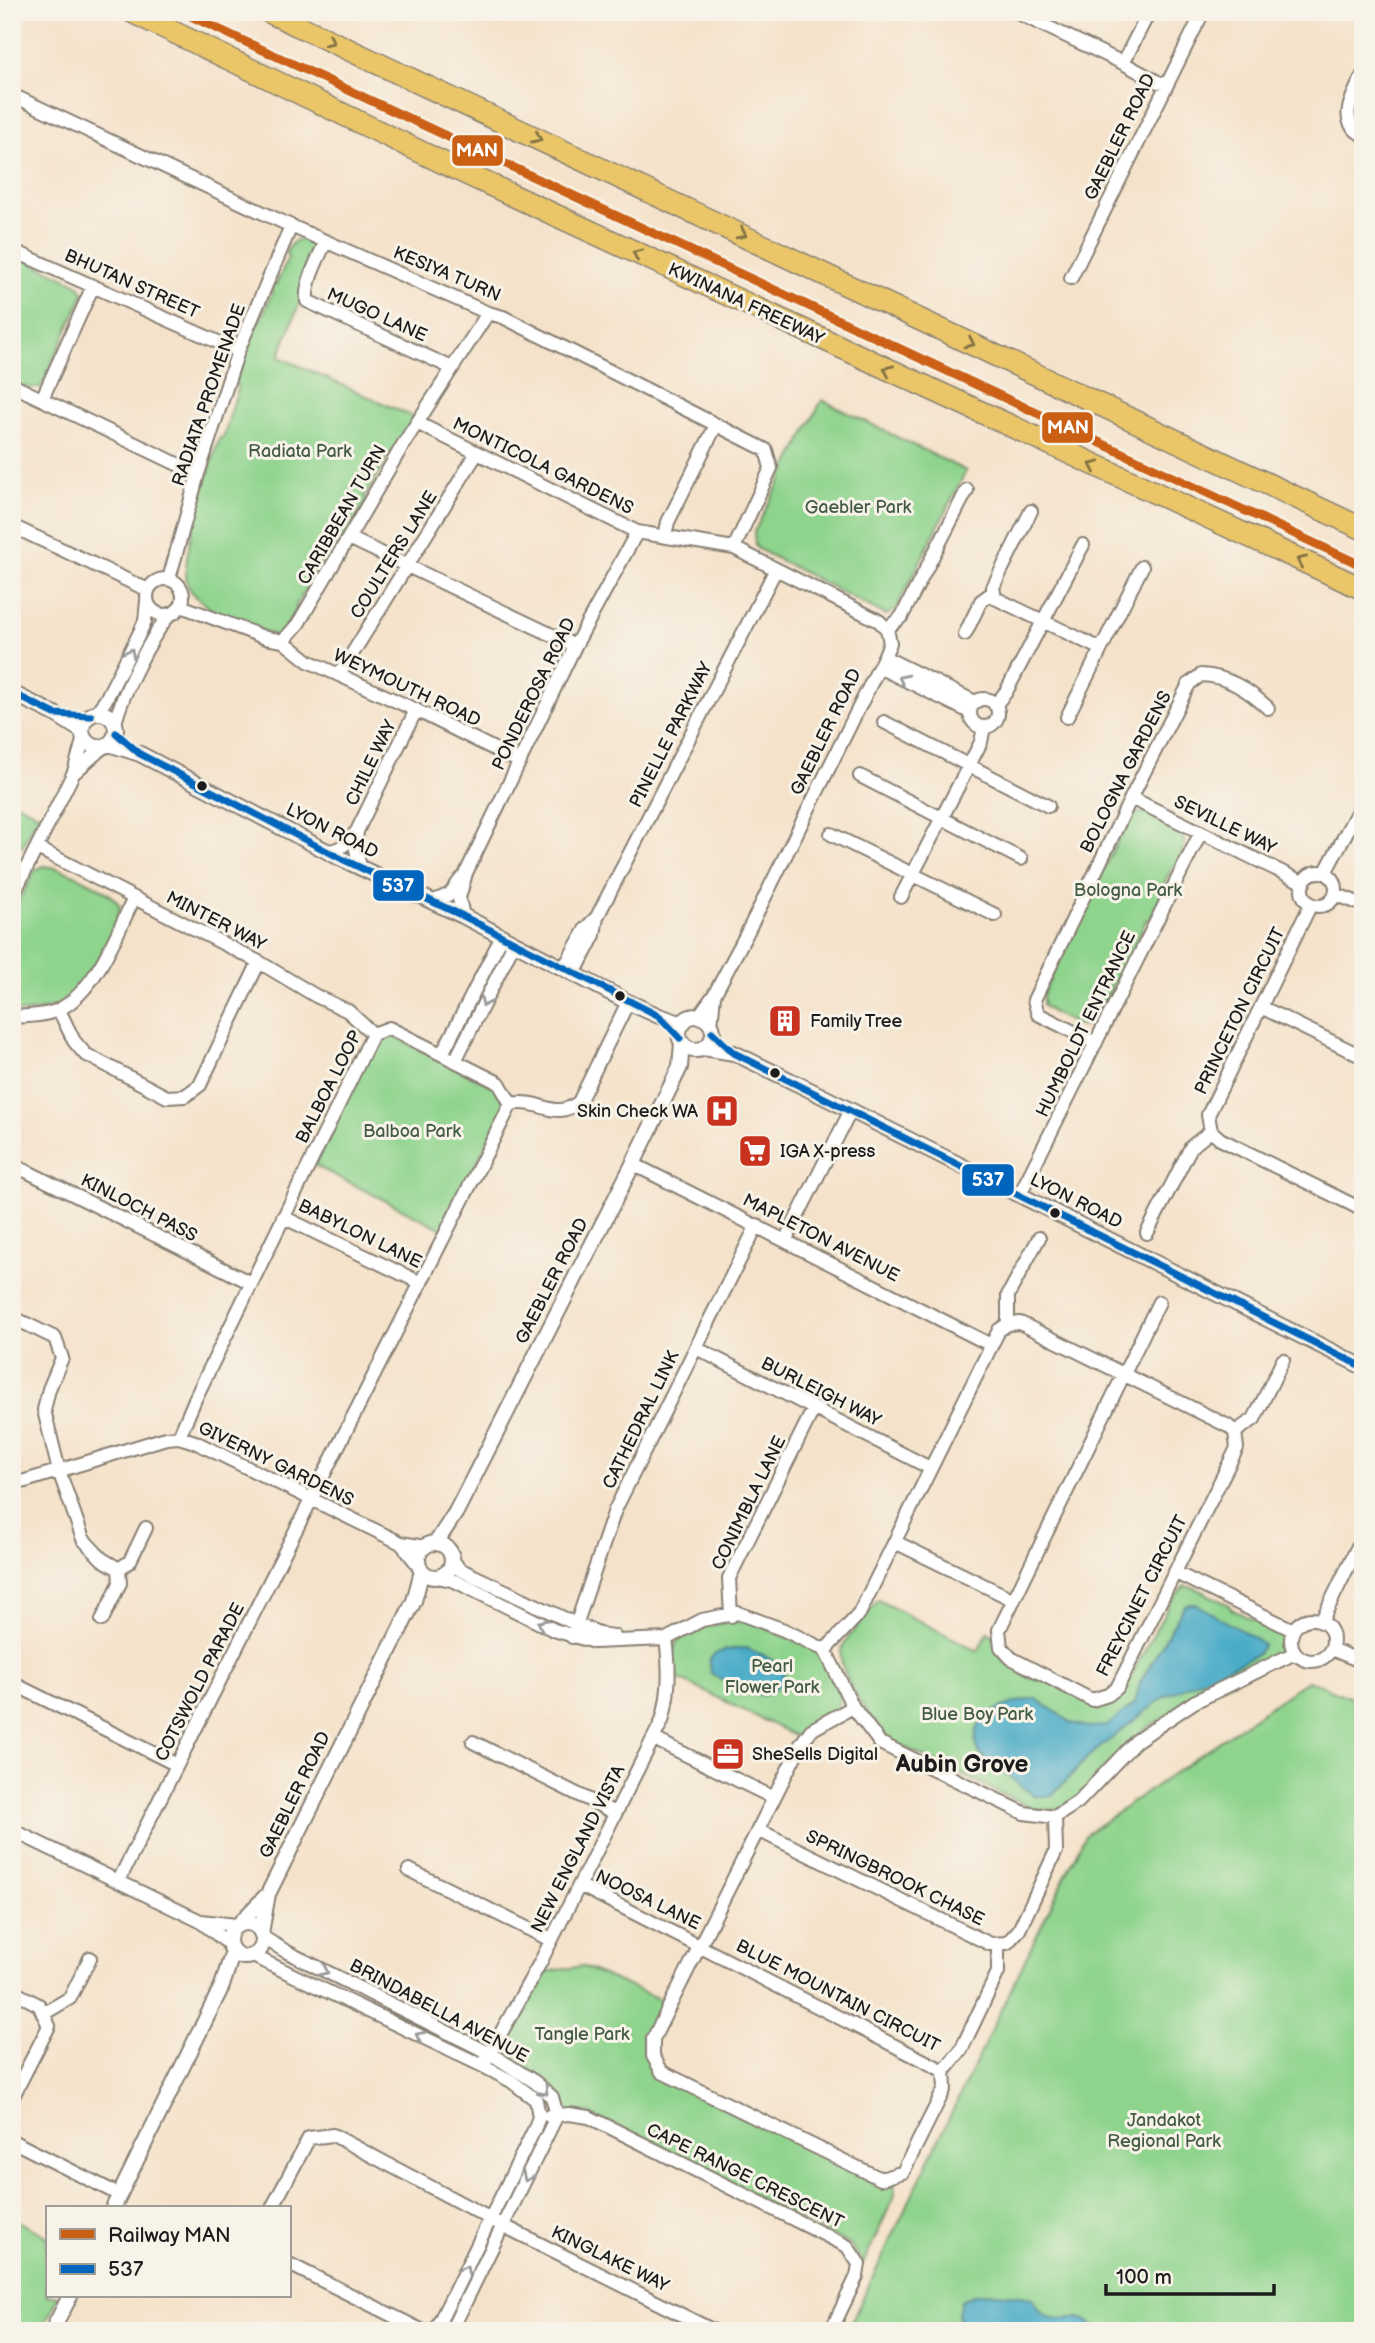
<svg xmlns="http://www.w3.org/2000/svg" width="1375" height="2343" viewBox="0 0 1375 2343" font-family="'Balsamiq Sans',sans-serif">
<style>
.green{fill:#8fd48d;stroke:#567854;stroke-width:2}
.water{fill:#48abc7;stroke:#326472;stroke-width:2}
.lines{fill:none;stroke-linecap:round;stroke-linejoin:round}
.minor-casing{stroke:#887f73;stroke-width:16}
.tertiary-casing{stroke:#887f73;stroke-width:18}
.motorway-casing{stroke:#887f73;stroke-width:24}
.minor{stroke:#fff;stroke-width:12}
.tertiary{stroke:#fff;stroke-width:14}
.motorway{stroke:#eac669;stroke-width:21}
.bus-1-casing{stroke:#f7f3e8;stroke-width:12}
.bus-1{stroke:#0065bd;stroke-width:7}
.rail-1-casing{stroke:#f7f3e8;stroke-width:14}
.rail-1{stroke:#cb6015;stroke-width:9}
.oneway{stroke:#837142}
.oneway2{stroke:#999}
.bus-dot{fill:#1c1c1c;stroke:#f7f3e8;stroke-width:2.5}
.labels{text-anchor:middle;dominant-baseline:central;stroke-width:6;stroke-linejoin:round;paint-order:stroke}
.street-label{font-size:18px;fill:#1c1c1c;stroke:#f7f3e8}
.park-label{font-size:18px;fill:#445c44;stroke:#f7f3e8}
.poi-label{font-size:18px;fill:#1c1c1c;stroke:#f7f3e8;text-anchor:start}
.district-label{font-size:24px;font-weight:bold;fill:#1c1c1c;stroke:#f7f3e8}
.line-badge{stroke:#f7f3e8;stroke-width:2.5}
.badge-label{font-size:19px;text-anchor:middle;font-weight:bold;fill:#fff}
</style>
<rect width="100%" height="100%" fill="#f7f3e8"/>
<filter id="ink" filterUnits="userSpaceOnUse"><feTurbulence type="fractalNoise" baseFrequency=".0143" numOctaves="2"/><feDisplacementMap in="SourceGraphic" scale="14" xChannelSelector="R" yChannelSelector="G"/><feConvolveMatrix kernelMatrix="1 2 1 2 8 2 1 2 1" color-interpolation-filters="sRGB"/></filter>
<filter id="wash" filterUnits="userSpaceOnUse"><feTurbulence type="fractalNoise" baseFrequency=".00686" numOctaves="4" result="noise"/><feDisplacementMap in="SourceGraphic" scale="28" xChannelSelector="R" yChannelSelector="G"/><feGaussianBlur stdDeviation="1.57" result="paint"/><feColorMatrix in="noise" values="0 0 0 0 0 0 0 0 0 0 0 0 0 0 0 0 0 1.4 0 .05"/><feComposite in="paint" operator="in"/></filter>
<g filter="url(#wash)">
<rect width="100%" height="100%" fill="#f5e2ca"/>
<!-- green -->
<path class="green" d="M 304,238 L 317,242 L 318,254 L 279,357 L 418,419 L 397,452 L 391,453 L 365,496 L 366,502 L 328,561 L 322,563 L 296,605 L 297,610 L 284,630 L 275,636 L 229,616 C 219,617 213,612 206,605 C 200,600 191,593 188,586 C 178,559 210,469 219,439 L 224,436 L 238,388 L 235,383 L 255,323 L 260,321 L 272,293 L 271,285 L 276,284 L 288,258 L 286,253 C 290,244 294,240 304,238 Z
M 15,258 L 24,259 L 78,284 L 84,294 L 41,387 C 30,390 23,386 12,381 L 12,260 Z
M 822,400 L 966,471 L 896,609 L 886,615 L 758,549 L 755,545 L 754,532 Z
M 12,801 L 40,815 L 31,827 L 22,847 L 12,842 Z
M 1144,812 L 1177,826 L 1185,842 L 1178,864 L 1173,866 L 1161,890 L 1163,895 L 1151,918 L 1146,920 L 1134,946 L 1136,951 L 1124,972 L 1119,973 L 1105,1000 L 1108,1005 C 1098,1028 1090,1031 1067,1020 C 1058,1016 1050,1012 1043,1005 L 1043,994 L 1126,823 L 1134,814 Z
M 44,866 C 62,867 113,890 120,907 C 117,929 85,990 66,1001 C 52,1009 28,1015 12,1011 L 12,914 L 35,870 Z
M 382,1037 L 396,1037 L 496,1088 L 505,1105 L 444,1230 L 314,1165 L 372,1044 Z
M 1184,1586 L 1195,1588 L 1229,1605 L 1231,1609 L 1253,1620 L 1257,1619 L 1277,1631 L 1284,1638 L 1284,1651 L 1277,1657 L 1144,1729 L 1081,1795 L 1057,1810 L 1034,1809 L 893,1742 C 875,1726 834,1672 842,1648 C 845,1639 870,1611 878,1600 L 978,1651 L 988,1632 L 993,1635 C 996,1655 1004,1659 1021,1668 L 1023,1674 L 1037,1680 L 1042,1678 L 1095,1704 L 1107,1703 L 1123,1691 L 1170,1603 Z
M 733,1621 L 751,1622 L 813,1648 L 827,1664 L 841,1695 L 836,1709 L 800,1738 L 675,1677 C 675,1668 672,1657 674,1649 C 680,1628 715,1625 733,1621 Z
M 1308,1680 L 1363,1703 L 1363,2331 L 847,2331 L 1085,1835 Z
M 582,1966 L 666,2002 C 655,2027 633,2053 659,2075 L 880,2184 L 894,2182 L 895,2195 L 863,2264 L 849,2244 L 589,2114 L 559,2112 L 509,2060 L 504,2050 L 508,2036 L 540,1973 Z
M 12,2218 L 47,2236 L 47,2296 L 59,2296 L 41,2331 L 12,2331 Z"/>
<!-- water -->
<path class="water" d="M 1190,1604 L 1196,1604 L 1254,1638 L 1263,1645 L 1258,1654 L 1165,1696 L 1088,1757 L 1052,1796 L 1034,1796 L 980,1754 C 961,1717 1008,1703 1035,1698 L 1072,1723 L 1089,1727 L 1107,1726 L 1135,1703 L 1140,1683 L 1184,1606 Z
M 746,1648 L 763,1655 L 784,1668 L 783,1680 C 779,1685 774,1691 767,1694 C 753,1699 722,1681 711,1673 C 701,1650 730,1649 746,1648 Z
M 997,2293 L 1033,2298 C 1035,2302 1038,2308 1042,2312 C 1058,2329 1081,2305 1097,2331 L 964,2331 L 958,2314 L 961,2301 L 976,2294 Z"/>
</g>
<g filter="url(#ink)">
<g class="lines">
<defs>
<path id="minor" d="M 1016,12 L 1123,63 L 1158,82 L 1167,84
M 1123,63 L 1149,12
M 1363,75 C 1353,96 1336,121 1363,135
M 12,95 L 291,226 L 488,313 L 503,317 L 766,450 L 771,468 L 734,548
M 326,241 C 318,259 305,282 307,301 L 452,368
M 12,250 L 238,351
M 1071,278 L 1203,12
M 12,385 L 198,474
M 42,399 L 93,286
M 417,423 L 637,532 L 734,548 L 879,621 L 887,629
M 1031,511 L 993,587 L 995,598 L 1101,649
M 12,526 L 148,590
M 665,536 L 668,522 L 716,425
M 349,538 L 575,646
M147 597a18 18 0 1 1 36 0a18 18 0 1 1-36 0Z
M 169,579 L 198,474 L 238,351 L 291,226
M 181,606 L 266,638 L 283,641 L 298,624 L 404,443 L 488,313
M 965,634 L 981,601 L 992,593
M 283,641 L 308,661 L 416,710 L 520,762
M 884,657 L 975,702
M 879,667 L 970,712
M 339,675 L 477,453
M970 713a14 14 0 1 1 28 0a14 14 0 1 1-28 0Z
M 995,705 L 1006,692 L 1083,545
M 95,714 L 105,701 L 140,632 L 145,621 L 147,601
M 1067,717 L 1142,567
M 884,722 L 1048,806
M 115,723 C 123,692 149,640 169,615
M 75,772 L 103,747
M 860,776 L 1021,859
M 1131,798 L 1304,883
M 357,832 L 355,845 L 360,867
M 831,834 L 995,915
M 37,848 L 259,962 L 316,996 L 348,1011 L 373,1034
M 327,851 C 342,850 347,843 357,831 L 416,710
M1302 889a17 17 0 1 1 34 0a17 17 0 1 1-34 0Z
M 1325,873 L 1363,801
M 1335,894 L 1363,905
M 12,897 L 74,772 L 84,737
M 901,897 L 981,742 L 984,727
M 432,902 L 450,894 L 461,879
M 1311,904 L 1208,1115 L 1211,1131 L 1220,1139 L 1363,1210
M 463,916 L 459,898 L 466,873 L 575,646 L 637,532
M 564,968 L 586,928 L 597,917 L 776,569
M 574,974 L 594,935 L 597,917
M 1261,1007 L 1363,1057
M 59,1010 L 74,1041 L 85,1054 L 167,1097 L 185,1096 L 200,1085 L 259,962
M 12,1017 C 27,1016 46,1016 60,1009 C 96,990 117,933 134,898
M 698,1017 L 714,995 L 746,935 L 884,657 L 890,643 L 887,629 L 902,616 L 906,608 L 967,490
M 711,1026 L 714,995
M 1096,1043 L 1038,1014 L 1034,1000 L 1131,798 L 1189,684 L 1201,675 C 1228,676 1248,690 1268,708
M 442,1054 L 502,936
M 455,1061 L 514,943
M 511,1104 C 542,1098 553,1122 579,1102 L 628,1002
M 12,1164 L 251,1283
M 633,1164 L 991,1345
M 1020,1194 L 1201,832
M 283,1217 L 421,1283
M 1147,1233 L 1191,1147 L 1211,1131
M 786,1239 L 851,1110
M 12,1317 L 55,1338 L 62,1358 L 49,1389 L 44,1410 L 59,1471 L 83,1539 L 102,1559 L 119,1569
M 1008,1324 L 1008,1295 L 1039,1238
M 696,1348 L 930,1468
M 1235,1432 L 1254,1419 L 1283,1360
M 12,1485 L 166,1438 L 179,1437 L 195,1442 L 401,1543 L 425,1547
M 895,1542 L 1014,1600
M 401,1543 L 419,1566
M 452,1559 L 459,1569 L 576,1624 L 604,1635 L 614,1636
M 119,1569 L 130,1561 L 146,1528
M 1176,1573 L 1293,1630
M 438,1577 L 455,1581 L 554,1630 L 594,1642 L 666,1639 L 702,1620 L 738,1613 L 784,1630 L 825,1650 L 853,1707 L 880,1743 L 1024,1813 L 1055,1817
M 731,1616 L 729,1578 L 814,1408
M1291 1640a21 21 0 1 1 42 0a21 21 0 1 1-42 0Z
M 102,1620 L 120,1583 L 119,1569
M 1321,1622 L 1363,1536
M 572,1637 L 615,1510 L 757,1225
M 1331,1649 L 1363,1662
M 825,1650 L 859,1614 L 999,1330 L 1008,1324 L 1020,1323 L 1228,1426 L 1235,1432 L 1237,1448 L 1117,1688 L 1108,1695 L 1092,1700 L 1011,1658 L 1001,1647 L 999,1630 L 1159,1302
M 12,1683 L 177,1765
M 654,1739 L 774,1798
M 473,1742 L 615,1813
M 1055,1817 L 1078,1802 L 1136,1741 L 1194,1702 L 1295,1653
M 12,1830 L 200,1921 L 229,1944
M 758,1830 L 990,1944 L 1007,1943 L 1019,1930 L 1056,1851 L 1055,1817
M 409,1870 L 551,1940
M 119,1880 L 511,1104 L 499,1083 L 389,1028 L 373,1034 L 196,1397 L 179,1437
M 579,1885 L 944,2071 L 945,2088 L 903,2172 L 881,2179 L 662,2072 L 653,2056 L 653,2039 L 801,1744 L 811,1730 L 853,1707
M 201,1921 L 236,1925
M 264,1938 L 287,1952 L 491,2054 L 535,2082 L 552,2097 L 557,2115 L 451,2331
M 253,1956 L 481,2065 L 511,2081 L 536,2100 L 539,2117 L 534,2130 L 435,2331
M 12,1991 L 39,2005 L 49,2026 L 12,2098
M 43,2014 L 70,1998 L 90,1958
M 486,2060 L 541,1961 L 662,1721 C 670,1693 670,1668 666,1639
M 944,2071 L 961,2050 L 998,1972 L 998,1944
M 549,2116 L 569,2114 L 589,2117 L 847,2246 L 859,2264 L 857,2276 L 831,2331
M 12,2141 L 120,2195
M 272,2208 L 309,2138 L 333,2135 L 504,2226 L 714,2331
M 289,2264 L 423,2331"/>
<path id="tertiary" d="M 12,693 L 55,714 L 82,731
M82 730a17 17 0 1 1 34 0a17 17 0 1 1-34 0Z
M 109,744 L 140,754 L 342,859 L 463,916 L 628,1002 L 659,1016 L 683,1024
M679 1033a17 17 0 1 1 34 0a17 17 0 1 1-34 0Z
M 704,1048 L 734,1053 L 808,1089 L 1363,1367
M 436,1543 L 456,1512 L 633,1164 L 680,1067 L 682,1043
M418 1560a17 17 0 1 1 34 0a17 17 0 1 1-34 0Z
M229 1940a17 17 0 1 1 34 0a17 17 0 1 1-34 0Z
M 240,1923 L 268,1894 L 414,1601 L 422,1571
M 261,1933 L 268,1894
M 113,2208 L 222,1986 L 233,1951
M 52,2331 L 70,2296"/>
<path id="motorway" d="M 132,12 L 458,170 L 1363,589
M 269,12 L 1363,529"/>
</defs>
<!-- minor casing -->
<use href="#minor" class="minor-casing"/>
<!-- tertiary casing -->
<use href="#tertiary" class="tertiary-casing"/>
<!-- motorway casing -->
<use href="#motorway" class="motorway-casing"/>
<!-- minor -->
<use href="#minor" class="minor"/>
<!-- tertiary -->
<use href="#tertiary" class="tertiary"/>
<!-- motorway -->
<use href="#motorway" class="motorway"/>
<defs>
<path id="bus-1" d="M 12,693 L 55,714 L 91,716
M 116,733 L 140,754 L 342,859 L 463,916 L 659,1016 L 680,1038
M 712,1032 L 734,1053 L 1363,1367"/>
</defs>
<!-- bus-1 casing -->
<use href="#bus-1" class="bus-1-casing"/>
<!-- bus-1 -->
<use href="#bus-1" class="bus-1"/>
<defs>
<path id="rail-1" d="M 182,12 L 1363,566"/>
</defs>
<!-- rail-1 casing -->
<use href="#rail-1" class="rail-1-casing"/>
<!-- rail-1 -->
<use href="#rail-1" class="rail-1"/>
</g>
<!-- one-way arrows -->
<defs><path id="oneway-chevron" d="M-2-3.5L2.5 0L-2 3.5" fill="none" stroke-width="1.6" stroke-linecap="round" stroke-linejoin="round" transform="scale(1.75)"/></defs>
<g class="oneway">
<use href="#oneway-chevron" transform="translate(330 41) rotate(25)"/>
<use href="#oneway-chevron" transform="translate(537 138) rotate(25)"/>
<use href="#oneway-chevron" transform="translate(742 234) rotate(26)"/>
<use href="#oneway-chevron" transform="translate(637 254) rotate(-155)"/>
<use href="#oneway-chevron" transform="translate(970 343) rotate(26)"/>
<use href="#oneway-chevron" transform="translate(888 370) rotate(-155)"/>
<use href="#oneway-chevron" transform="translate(1094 466) rotate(-155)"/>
<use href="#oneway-chevron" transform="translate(1301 561) rotate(-155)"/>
</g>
<g class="oneway2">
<use href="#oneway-chevron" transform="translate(130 653) rotate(-63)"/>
<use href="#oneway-chevron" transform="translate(903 679) rotate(-154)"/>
<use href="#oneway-chevron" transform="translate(485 1002) rotate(116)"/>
<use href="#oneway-chevron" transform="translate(542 1624) rotate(-153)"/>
<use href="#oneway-chevron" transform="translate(324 1971) rotate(26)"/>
<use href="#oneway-chevron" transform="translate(420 2036) rotate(-154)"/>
<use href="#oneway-chevron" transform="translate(544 2091) rotate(46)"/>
<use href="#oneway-chevron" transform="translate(527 2177) rotate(115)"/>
<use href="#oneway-chevron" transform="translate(465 2270) rotate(-64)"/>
</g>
</g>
<!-- icons -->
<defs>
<symbol id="building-square" viewBox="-11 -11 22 22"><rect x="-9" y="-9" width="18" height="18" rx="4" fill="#c8321e" stroke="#f7f3e8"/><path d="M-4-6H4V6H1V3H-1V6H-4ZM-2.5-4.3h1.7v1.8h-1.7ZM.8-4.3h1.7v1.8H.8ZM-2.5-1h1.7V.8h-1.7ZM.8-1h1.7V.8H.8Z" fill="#fff"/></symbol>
<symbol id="hospital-square" viewBox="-11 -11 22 22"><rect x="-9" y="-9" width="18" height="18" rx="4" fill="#c8321e" stroke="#f7f3e8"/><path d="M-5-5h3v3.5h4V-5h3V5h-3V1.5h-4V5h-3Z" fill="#fff"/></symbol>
<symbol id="supermarket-square" viewBox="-11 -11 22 22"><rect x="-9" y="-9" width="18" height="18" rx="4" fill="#c8321e" stroke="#f7f3e8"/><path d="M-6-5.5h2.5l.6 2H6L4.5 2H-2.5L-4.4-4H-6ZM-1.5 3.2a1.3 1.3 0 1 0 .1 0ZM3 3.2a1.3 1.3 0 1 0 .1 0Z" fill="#fff"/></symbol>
<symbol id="office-square" viewBox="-11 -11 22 22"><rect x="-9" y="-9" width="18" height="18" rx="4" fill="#c8321e" stroke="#f7f3e8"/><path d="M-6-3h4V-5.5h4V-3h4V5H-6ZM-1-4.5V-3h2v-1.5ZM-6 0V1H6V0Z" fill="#fff"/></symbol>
</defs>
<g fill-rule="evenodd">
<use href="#building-square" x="766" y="1002" width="38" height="38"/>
<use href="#hospital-square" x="703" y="1092" width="38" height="38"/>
<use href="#supermarket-square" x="736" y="1132" width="38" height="38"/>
<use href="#office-square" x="709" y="1735" width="38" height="38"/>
</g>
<!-- markers -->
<g class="bus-dot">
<circle cx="202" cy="786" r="6"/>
<circle cx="620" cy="996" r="6"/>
<circle cx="775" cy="1073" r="6"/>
<circle cx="1055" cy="1213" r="6"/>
</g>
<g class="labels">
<!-- street labels -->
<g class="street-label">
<text transform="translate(1120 137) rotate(-64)">GAEBLER ROAD</text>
<text transform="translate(447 274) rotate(23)">KESIYA TURN</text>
<text transform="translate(132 284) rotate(24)">BHUTAN STREET</text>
<text transform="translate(746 304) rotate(25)">KWINANA FREEWAY</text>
<text transform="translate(377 315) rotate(24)">MUGO LANE</text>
<text transform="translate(209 395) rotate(-71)">RADIATA PROMENADE</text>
<text transform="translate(543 466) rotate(26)">MONTICOLA GARDENS</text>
<text transform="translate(342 515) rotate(-60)">CARIBBEAN TURN</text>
<text transform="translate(394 555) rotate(-58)">COULTERS LANE</text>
<text transform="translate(407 688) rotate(25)">WEYMOUTH ROAD</text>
<text transform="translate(534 694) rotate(-64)">PONDEROSA ROAD</text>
<text transform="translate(826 732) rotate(-64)">GAEBLER ROAD</text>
<text transform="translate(671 735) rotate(-63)">PINELLE PARKWAY</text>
<text transform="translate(371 763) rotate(-64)">CHILE WAY</text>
<text transform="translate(1126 772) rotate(-63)">BOLOGNA GARDENS</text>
<text transform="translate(1225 825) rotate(26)">SEVILLE WAY</text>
<text transform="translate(332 831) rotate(27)">LYON ROAD</text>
<text transform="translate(216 921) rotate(27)">MINTER WAY</text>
<text transform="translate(1240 1011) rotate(-64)">PRINCETON CIRCUIT</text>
<text transform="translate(1086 1024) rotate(-64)">HUMBOLDT ENTRANCE</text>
<text transform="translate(329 1087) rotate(-63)">BALBOA LOOP</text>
<text transform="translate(1076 1201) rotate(27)">LYON ROAD</text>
<text transform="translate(139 1208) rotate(27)">KINLOCH PASS</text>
<text transform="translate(360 1234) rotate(26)">BABYLON LANE</text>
<text transform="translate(821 1238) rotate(27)">MAPLETON AVENUE</text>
<text transform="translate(552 1281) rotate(-63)">GAEBLER ROAD</text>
<text transform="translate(821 1392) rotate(27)">BURLEIGH WAY</text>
<text transform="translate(641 1420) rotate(-64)">CATHEDRAL LINK</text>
<text transform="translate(276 1464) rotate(26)">GIVERNY GARDENS</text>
<text transform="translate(749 1503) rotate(-64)">CONIMBLA LANE</text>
<text transform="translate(1142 1596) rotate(-63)">FREYCINET CIRCUIT</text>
<text transform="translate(200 1682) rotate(-63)">COTSWOLD PARADE</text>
<text transform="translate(295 1795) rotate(-64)">GAEBLER ROAD</text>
<text transform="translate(578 1849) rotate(-63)">NEW ENGLAND VISTA</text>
<text transform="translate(895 1878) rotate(26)">SPRINGBROOK CHASE</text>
<text transform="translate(648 1900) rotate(26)">NOOSA LANE</text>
<text transform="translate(838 1996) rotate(27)">BLUE MOUNTAIN CIRCUIT</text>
<text transform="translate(439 2011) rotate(28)">BRINDABELLA AVENUE</text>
<text transform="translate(745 2176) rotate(26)">CAPE RANGE CRESCENT</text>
<text transform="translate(610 2259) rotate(26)">KINGLAKE WAY</text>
</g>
<!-- park labels -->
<g class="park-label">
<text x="300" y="451">Radiata Park</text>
<text x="858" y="507">Gaebler Park</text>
<text x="1128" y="890">Bologna Park</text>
<text x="412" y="1131">Balboa Park</text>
<text x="772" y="1666">Pearl<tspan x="772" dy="21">Flower Park</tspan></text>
<text x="977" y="1714">Blue Boy Park</text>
<text x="582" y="2034">Tangle Park</text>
<text x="1164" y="2120">Jandakot<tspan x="1164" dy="21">Regional Park</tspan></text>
</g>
<!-- poi labels -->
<g class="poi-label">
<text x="810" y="1021">Family Tree</text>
<text x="698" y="1111" text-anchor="end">Skin Check WA</text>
<text x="780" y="1151">IGA X-press</text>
<text x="752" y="1754">SheSells Digital</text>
</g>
<!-- district labels -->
<g class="district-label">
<text x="962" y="1764">Aubin Grove</text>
</g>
</g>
<g class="line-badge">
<rect x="451" y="134" width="53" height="33" rx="7" fill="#cb6015"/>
<rect x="1041" y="411" width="53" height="33" rx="7" fill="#cb6015"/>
<rect x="372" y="869" width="53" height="33" rx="7" fill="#0065bd"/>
<rect x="961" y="1163" width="54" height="34" rx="7" fill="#0065bd"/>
</g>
<g class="badge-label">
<text x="477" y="157">MAN</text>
<text x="1068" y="434">MAN</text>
<text x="398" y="892">537</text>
<text x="988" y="1186">537</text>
</g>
<!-- margin -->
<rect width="1375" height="2343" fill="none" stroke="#f7f3e8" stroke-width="42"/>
<!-- legend -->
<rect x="46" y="2206" width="245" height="91" fill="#f7f3e8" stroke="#9f9d96" stroke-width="2"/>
<rect x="60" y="2229" width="35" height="10" fill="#cb6015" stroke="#9f9d96" stroke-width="2"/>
<text x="108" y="2242" font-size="21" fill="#1c1c1c">Railway MAN</text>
<rect x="60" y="2264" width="35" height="10" fill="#0065bd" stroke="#9f9d96" stroke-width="2"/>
<text x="108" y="2276" font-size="21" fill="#1c1c1c">537</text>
<!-- scale -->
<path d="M1106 2284v10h168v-10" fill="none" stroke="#1c1c1c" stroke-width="3.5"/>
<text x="1116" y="2284" font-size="21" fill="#1c1c1c" stroke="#f7f3e8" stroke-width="5" paint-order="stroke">100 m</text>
</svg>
